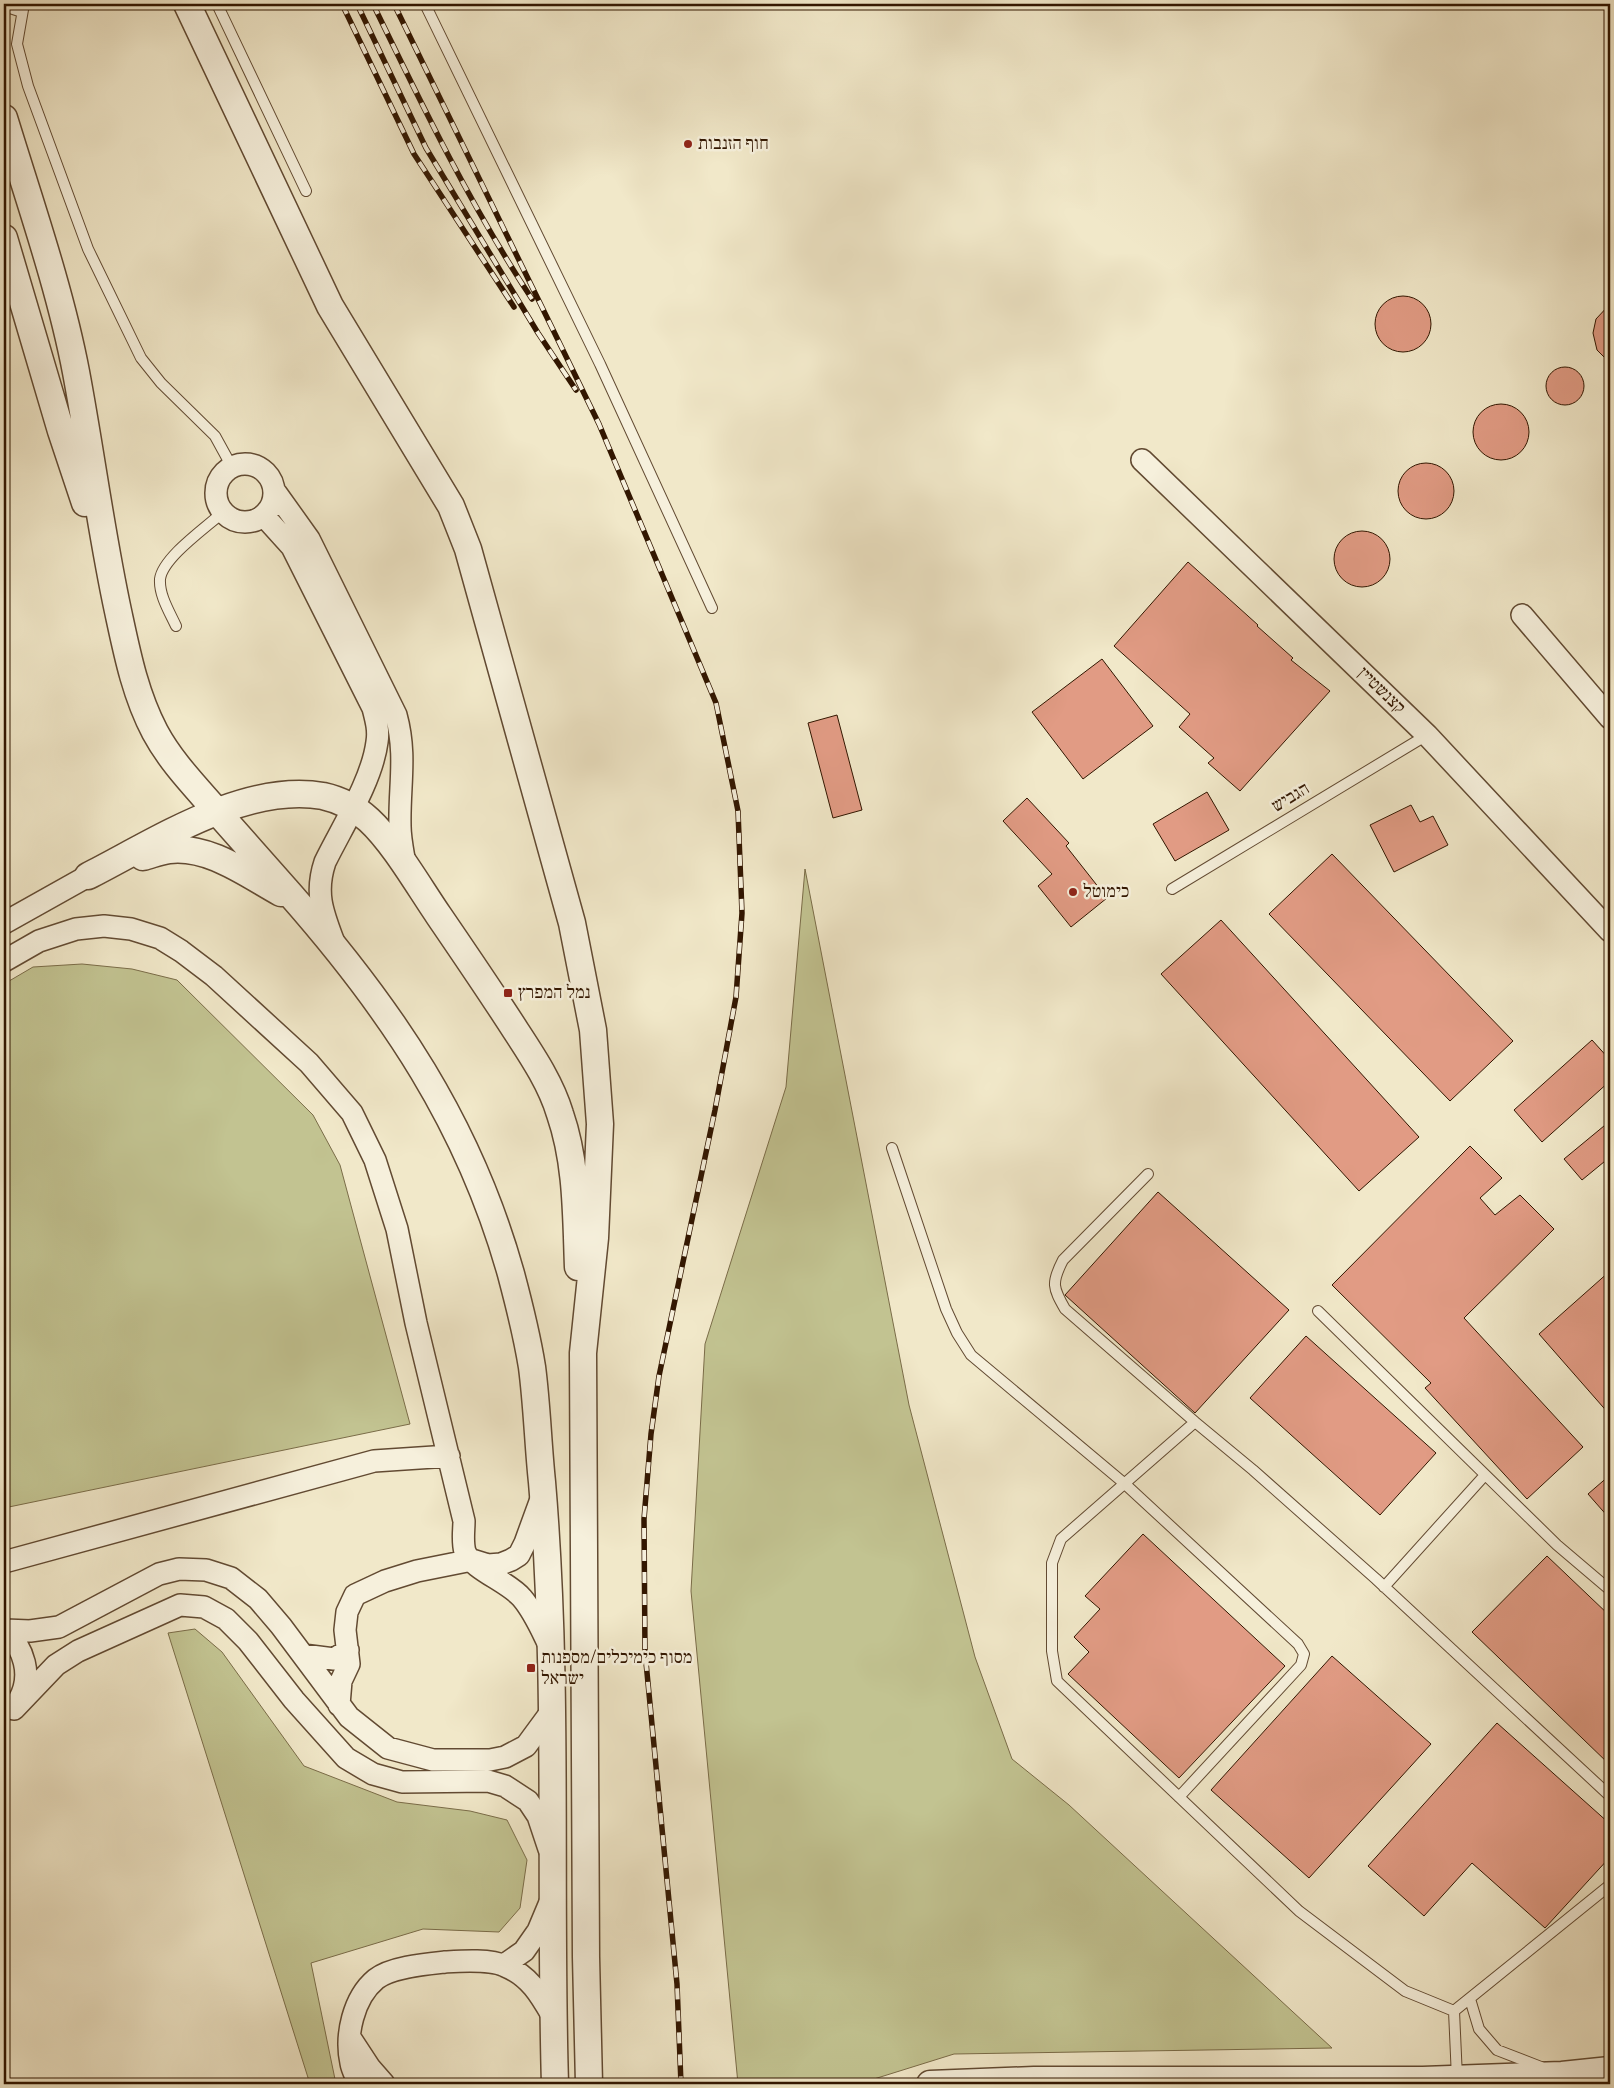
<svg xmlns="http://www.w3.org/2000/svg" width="1614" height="2088" viewBox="0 0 1614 2088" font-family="Vollkorn,'Frank Ruhl Libre',serif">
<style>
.green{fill:#c2c391;stroke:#7a6c48}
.building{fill:#e19b84;stroke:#321600}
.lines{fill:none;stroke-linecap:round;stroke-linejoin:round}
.service-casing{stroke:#624a32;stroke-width:12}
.minor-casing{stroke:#624a32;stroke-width:24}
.tertiary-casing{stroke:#624a32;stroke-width:29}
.service{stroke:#f6f0dc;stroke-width:10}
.minor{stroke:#f6f0dc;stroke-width:21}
.tertiary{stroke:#f6f0dc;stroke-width:26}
.rail-casing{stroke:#321600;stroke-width:5.5}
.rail{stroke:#f6f0dc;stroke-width:4;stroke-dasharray:11;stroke-linecap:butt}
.poi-dot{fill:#8f2418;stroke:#f6f0dc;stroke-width:2}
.labels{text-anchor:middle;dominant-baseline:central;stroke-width:5;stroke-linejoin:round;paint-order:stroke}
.poi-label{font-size:18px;fill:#321600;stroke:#f6f0dc;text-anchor:start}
.street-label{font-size:18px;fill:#321600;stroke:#f6f0dc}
</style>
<rect width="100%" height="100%" fill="#f1e8c9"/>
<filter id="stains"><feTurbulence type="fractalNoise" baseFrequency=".004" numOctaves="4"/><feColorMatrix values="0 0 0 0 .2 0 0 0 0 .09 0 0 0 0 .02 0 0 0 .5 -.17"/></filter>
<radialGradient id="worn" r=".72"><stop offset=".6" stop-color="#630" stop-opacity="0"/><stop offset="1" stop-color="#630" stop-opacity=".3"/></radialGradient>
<!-- green -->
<path class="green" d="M 805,869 L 909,1405 L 975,1657 L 1012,1759 L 1069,1805 L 1332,2048 L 954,2054 L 858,2084 L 738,2084 L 691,1591 L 705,1344 L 786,1087 Z
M 82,964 L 132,969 L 177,980 L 313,1115 L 340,1165 L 410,1424 L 4,1508 L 4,984 L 33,967 Z
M 195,1629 L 222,1652 L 304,1766 L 397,1802 L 470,1811 L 507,1820 L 527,1860 L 520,1908 L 499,1932 L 423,1929 L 311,1963 L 336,2084 L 310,2084 L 168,1633 Z"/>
<!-- building -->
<path class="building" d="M1375 324a28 28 0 1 1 56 0a28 28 0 1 1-56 0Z
M 1610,304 L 1610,363 L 1597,350 L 1593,333 L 1596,319 Z
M1546 386a19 19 0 1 1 38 0a19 19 0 1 1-38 0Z
M1473 432a28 28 0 1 1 56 0a28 28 0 1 1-56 0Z
M1398 491a28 28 0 1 1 56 0a28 28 0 1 1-56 0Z
M1334 559a28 28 0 1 1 56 0a28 28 0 1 1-56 0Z
M 1188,562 L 1258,625 L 1257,626 L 1293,658 L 1291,660 L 1330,691 L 1240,791 L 1208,763 L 1214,758 L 1179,727 L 1190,714 L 1114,646 Z
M 1102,659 L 1153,726 L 1083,779 L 1032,712 Z
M 837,715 L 862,810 L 833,818 L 808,723 Z
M 1207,792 L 1229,830 L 1175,861 L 1153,824 Z
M 1027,798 L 1069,843 L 1066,846 L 1107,898 L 1071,927 L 1038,886 L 1052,874 L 1003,821 Z
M 1411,805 L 1420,822 L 1433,816 L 1448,845 L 1394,872 L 1370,825 Z
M 1332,854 L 1513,1041 L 1450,1101 L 1269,914 Z
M 1221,920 L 1419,1137 L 1359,1191 L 1161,974 Z
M 1592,1040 L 1610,1060 L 1610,1081 L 1542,1142 L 1514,1110 Z
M 1610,1121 L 1610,1157 L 1582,1180 L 1564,1159 Z
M 1470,1146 L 1502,1178 L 1480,1198 L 1495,1215 L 1520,1195 L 1554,1229 L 1464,1318 L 1583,1447 L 1527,1499 L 1425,1388 L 1431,1383 L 1332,1285 Z
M 1158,1192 L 1289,1310 L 1195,1413 L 1065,1295 Z
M 1610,1271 L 1610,1415 L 1539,1334 Z
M 1306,1336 L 1436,1453 L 1380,1515 L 1250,1398 Z
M 1610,1475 L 1610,1519 L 1588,1494 Z
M 1143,1534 L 1285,1666 L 1179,1778 L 1068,1674 L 1089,1652 L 1074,1637 L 1100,1609 L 1085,1596 Z
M 1547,1556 L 1610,1616 L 1610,1765 L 1472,1632 Z
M 1332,1656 L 1431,1744 L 1309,1878 L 1211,1790 Z
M 1497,1723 L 1610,1824 L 1610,1857 L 1545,1928 L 1472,1863 L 1424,1916 L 1368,1866 Z"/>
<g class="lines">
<defs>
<path id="service" d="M 24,4 L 17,44 L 28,86 L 88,249 L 141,358 L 161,383 L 215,436 L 232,467
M 217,4 L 306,191
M 425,4 L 600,364 L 712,608
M 4,6 L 22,12
M 176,626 C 169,611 159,595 160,579 C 163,557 207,527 223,512
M 1172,889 L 1427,735
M 892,1148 L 946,1309 L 957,1333 L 971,1355 L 1125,1484 L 1298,1644 L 1304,1654 L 1301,1665 L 1179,1797
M 1148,1174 L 1063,1260 C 1051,1283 1053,1288 1065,1309 L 1195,1422 L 1253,1470 L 1376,1579 L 1610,1796
M 1318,1311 L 1557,1545 L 1610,1590
M 1195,1422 L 1061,1539 L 1052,1563 L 1052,1651 L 1057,1681 L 1299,1911 L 1405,1991 L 1454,2011
M 1384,1587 L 1485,1475
M 1470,1999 L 1479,2029 L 1497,2050 L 1541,2067
M 1457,2078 L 1454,2011 L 1610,1885"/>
<path id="minor" d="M 1142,460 L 1427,735 L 1610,931
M216 493a29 29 0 1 1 58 0a29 29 0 1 1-58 0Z
M 274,490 L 309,539 L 396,715 C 407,755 399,786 400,826 C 400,838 403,852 405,864
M 264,516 L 292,547 L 373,708 C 376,720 379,730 377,742 C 372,781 342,827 325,862 C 315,892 322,911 333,940
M 1522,615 L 1610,718
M 4,923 L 88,876
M 4,961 L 39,941 L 76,929 L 104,926 L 131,929 L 160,938 L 181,951 L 214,976 L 309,1063 L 352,1113 L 375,1160 L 397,1229 L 416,1323 L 464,1521 C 464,1530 462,1542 465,1552 C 473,1570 509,1582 522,1598 C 534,1612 541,1629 549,1645
M 4,1562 L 374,1461 L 449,1456
M 4,1629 C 24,1648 33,1675 19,1700
M 5,1630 L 30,1631 L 59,1627 L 159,1574 L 179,1569 L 206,1570 L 231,1578 L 258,1599 L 281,1626 L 349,1717 L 388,1748 L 433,1760 L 490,1760 L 505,1757 L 526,1746 L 551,1712
M 303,1655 L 334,1659 L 348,1650
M 339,1705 L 341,1681 L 349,1664 L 345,1630 L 347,1612 L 355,1595 L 385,1581 L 417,1571 L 472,1560 L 488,1565 L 501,1564 L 511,1560 L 519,1555 L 525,1543 L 541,1499
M 14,1709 L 56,1665 L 78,1651 L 180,1605 L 204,1607 L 226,1619 L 248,1641 L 294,1700 L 346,1758 L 373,1774 L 402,1782 L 488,1781 L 505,1786 L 528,1801 L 538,1816 L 549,1849
M 504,1965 L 524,1951 L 538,1931 L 551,1900
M 351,2039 L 370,2068 L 384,2084
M 359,2084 C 357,2078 352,2070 351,2063 C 345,2036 353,1998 376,1979 C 391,1967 426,1964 445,1962 C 462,1961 490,1959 505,1966 C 530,1976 541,1996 553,2017"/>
<path id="tertiary" d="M 187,4 L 330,306 L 451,506 L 468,549 L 572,923 L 593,1030 L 600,1124 L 595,1238 L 583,1353 L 586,1957 L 589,2084
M 4,118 C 29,200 60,288 76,372 C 91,452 101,532 118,611 C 127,653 135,694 155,732 C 170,760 192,783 213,807 C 239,836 264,865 290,894 C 392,1010 469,1124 511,1274 C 519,1304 527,1336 532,1367 C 537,1405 538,1444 542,1482 C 559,1682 549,1884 555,2084
M 4,238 L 61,431 L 85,503
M 143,857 C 151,855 160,851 169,850 C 209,845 248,875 281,893
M 88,876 C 155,842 245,782 323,796 C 341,800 356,808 369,820 C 394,843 419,887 439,916 C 465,954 491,992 516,1031 C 533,1057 551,1084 560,1114 C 577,1163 576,1216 578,1267
M 930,2084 L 1034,2080 L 1423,2080 L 1562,2075 L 1610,2070"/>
</defs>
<!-- service casing -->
<use href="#service" class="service-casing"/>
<!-- minor casing -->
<use href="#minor" class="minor-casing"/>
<!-- tertiary casing -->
<use href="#tertiary" class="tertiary-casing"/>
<!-- service -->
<use href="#service" class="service"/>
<!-- minor -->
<use href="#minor" class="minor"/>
<!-- tertiary -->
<use href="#tertiary" class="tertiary"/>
<defs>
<path id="rail" d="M 342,4 L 414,154 L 514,307
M 357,4 L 426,148 L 538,333 L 576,390
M 373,4 C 422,105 470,205 532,299
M 394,4 L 599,424 L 716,703 L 738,811 L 742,913 L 736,997 L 715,1110 L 659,1376 L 651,1434 L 644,1519 L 645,1652 L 677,1984 L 681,2084"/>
</defs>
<!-- rail casing -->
<use href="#rail" class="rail-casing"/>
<!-- rail -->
<use href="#rail" class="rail"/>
</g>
<!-- markers -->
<g class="poi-dot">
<circle cx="688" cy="144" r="5"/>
<circle cx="1073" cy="892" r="5"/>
<rect x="503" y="988" width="10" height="10" rx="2.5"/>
<rect x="526" y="1663" width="10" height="10" rx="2.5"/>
</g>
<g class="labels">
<!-- poi labels -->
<g class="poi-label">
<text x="698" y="144">חוף הזנבות</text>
<text x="1083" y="892">כימוטל</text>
<text x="518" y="993">נמל המפרץ</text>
<text x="541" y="1658">מסוף כימיכלים/מספנות<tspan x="541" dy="21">ישראל</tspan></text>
</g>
<!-- street labels -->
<g class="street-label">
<text transform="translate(1381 691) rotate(44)">קצנשטיין</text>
<text transform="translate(1291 798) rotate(-31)">הגביש</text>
</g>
</g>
<!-- margin -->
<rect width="1614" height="2088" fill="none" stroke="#f1e8c9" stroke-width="20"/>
<rect x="5" y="5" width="1604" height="2078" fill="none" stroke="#321600" stroke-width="2.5"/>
<rect x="10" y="10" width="1594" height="2068" fill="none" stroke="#321600"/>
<rect width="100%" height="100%" filter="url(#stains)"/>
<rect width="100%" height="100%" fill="url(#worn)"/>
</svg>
